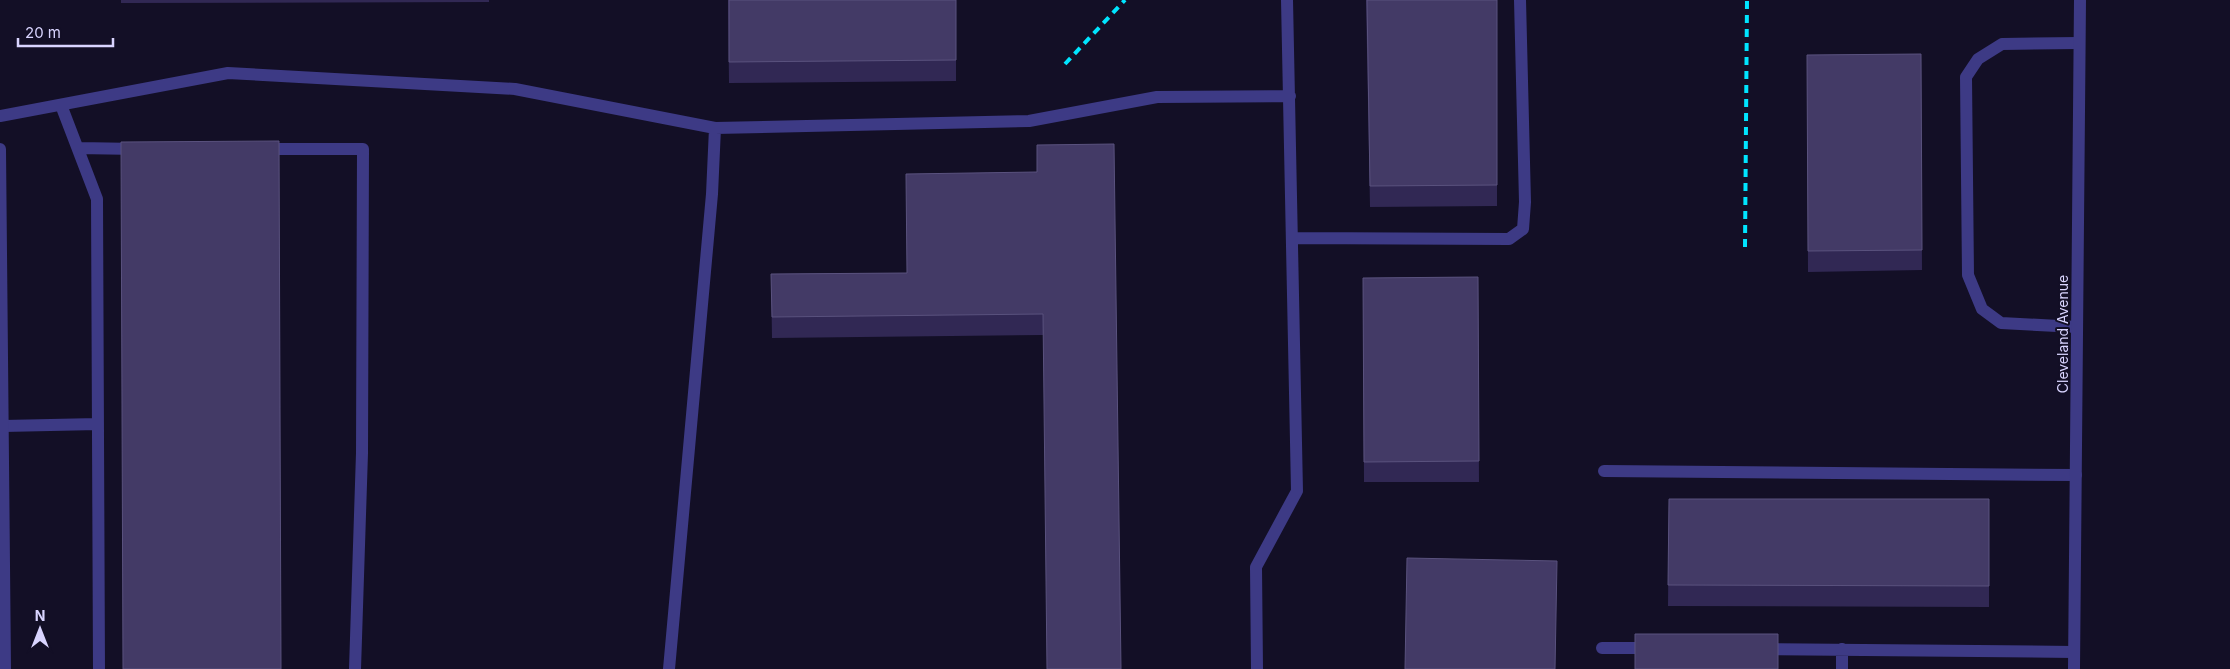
<svg xmlns="http://www.w3.org/2000/svg" width="2230" height="669" viewBox="0 0 2230 669" font-family="Inter,sans-serif">
<style>
.lines{fill:none;stroke-linecap:round;stroke-linejoin:round}
.service{stroke:#3d3a85;stroke-width:12}
.minor{stroke:#3d3a85;stroke-width:12}
.rail{stroke:#00e5ff;stroke-width:4;stroke-dasharray:8 6;stroke-linecap:butt}
.wall{fill:#312854}
.building{fill:#433a66;stroke:#5a527e}
.labels{text-anchor:middle;dominant-baseline:central;stroke-width:4;stroke-linejoin:round;paint-order:stroke}
.street-label{font-size:14px;fill:#d9d4ff;stroke:#130f26}
</style>
<rect width="100%" height="100%" fill="#130f26"/>
<g class="lines">
<!-- service -->
<path class="service" d="M 61,105 L 97,199 L 99,669
M 0,116 L 228,73 L 515,89 L 715,128 L 1029,121 L 1157,97 L 1290,96
M 78,148 L 138,149
M 263,149 L 363,149 L 362,453 L 355,669
M 1292,238 L 1509,239 L 1523,229 L 1525,202 L 1520,0
M 2077,327 L 2001,323 L 1982,309 L 1968,275 L 1966,77 L 1978,59 L 2002,44 L 2079,43
M 3,426 L 98,424
M 1604,471 L 2076,475
M 1602,648 L 1652,648
M 1762,649 L 2074,652
M 669,669 L 712,194 L 715,128
M 1257,669 L 1256,567 L 1297,491 L 1287,0
M 1842,669 L 1842,649"/>
<!-- minor -->
<path class="minor" d="M 0,149 L 5,669
M 2074,669 L 2080,0"/>
<!-- rail -->
<path class="rail" d="M 1065,64 L 1125,0
M 1745,247 L 1747,0"/>
</g>
<!-- wall -->
<path class="wall" d="M 121,0 L 489,0 L 489,2 L 121,3 Z
M 728,0 L 956,0 L 956,81 L 729,83 Z
M 1366,0 L 1497,0 L 1497,206 L 1370,207 Z
M 1921,54 L 1922,270 L 1808,272 L 1807,55 Z
M 1114,144 L 1043,335 L 772,338 L 771,274 L 907,273 L 1037,172 Z
M 1478,277 L 1479,482 L 1364,482 L 1363,278 Z
M 1669,499 L 1989,499 L 1989,607 L 1668,606 Z"/>
<!-- building -->
<path class="building" d="M 729,0 L 956,0 L 956,60 L 729,62 Z
M 1367,0 L 1497,0 L 1497,185 L 1370,186 Z
M 1921,54 L 1922,250 L 1808,251 L 1807,55 Z
M 279,141 L 281,669 L 123,669 L 121,142 Z
M 1114,144 L 1121,669 L 1047,669 L 1043,314 L 772,317 L 771,274 L 907,273 L 906,174 L 1037,172 L 1037,145 Z
M 1478,277 L 1479,461 L 1364,462 L 1363,278 Z
M 1669,499 L 1989,499 L 1989,586 L 1668,585 Z
M 1407,558 L 1557,561 L 1555,669 L 1405,669 Z
M 1635,634 L 1778,634 L 1778,669 L 1635,669 Z"/>
<g class="labels">
<!-- street labels -->
<g class="street-label">
<text transform="translate(2062 334) rotate(-90)">Cleveland Avenue</text>
</g>
</g>
<!-- north arrow -->
<g transform="translate(40 629)" stroke="#130f26" stroke-width="4" paint-order="stroke">
<path d="M0-4L9 19L0 12L-9 19Z" fill="#d9d4ff"/>
<text y="-8" font-size="14" font-weight="bold" text-anchor="middle" fill="#d9d4ff">N</text>
</g>
<!-- scale -->
<path d="M18 38v8h95v-8" fill="none" stroke="#d9d4ff" stroke-width="2.5"/>
<text x="25" y="38" font-size="15" fill="#d9d4ff" stroke="#130f26" stroke-width="4" paint-order="stroke">20 m</text>
</svg>
